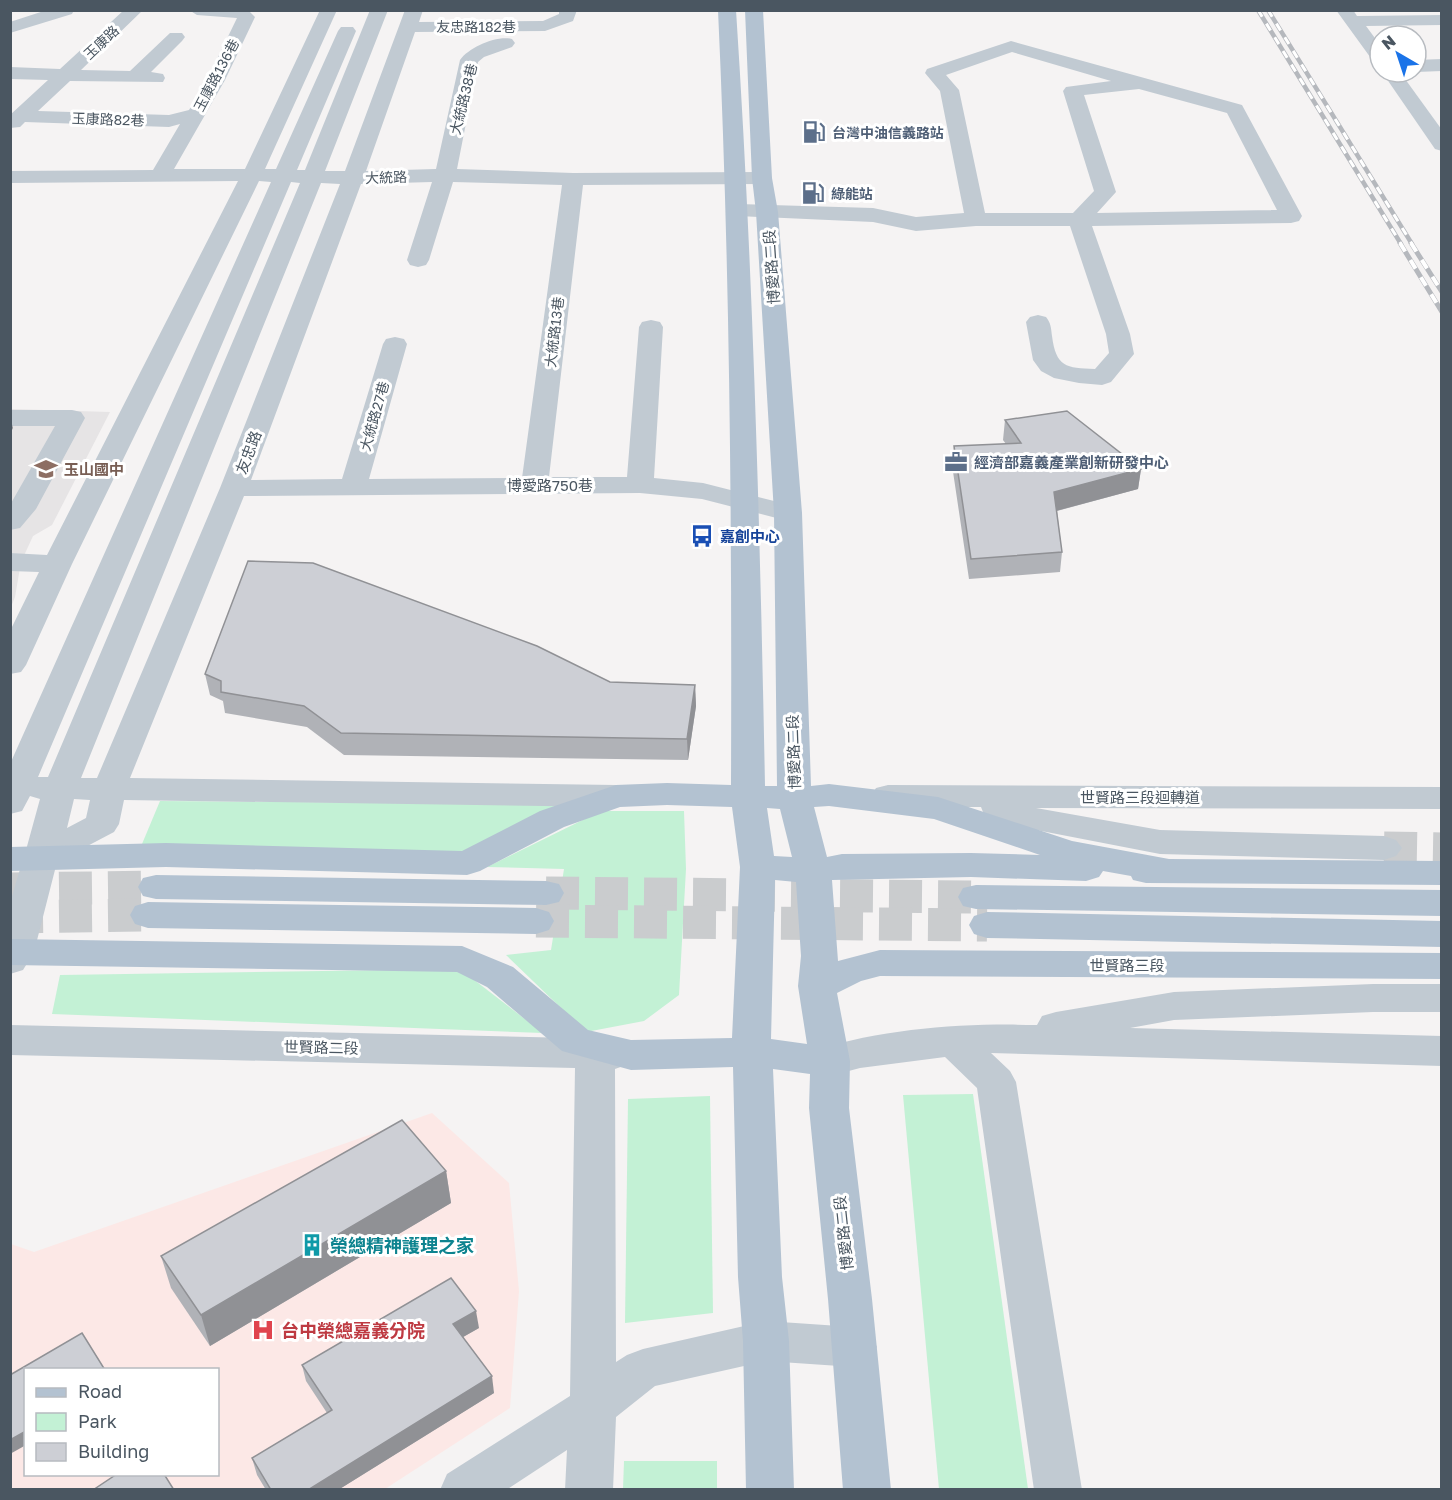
<svg xmlns="http://www.w3.org/2000/svg" width="1452" height="1500" font-family="'Golos Text','Noto Sans TC',sans-serif">
<style>
.education{fill:#e6e4e5}
.medical{fill:#fce8e6;fill-rule:evenodd}
.green{fill:#c3f1d5}
.lines{fill:none;stroke-linecap:round;stroke-linejoin:round}
.minor-tunnel{stroke:#caccce;stroke-width:33;stroke-dasharray:33 16;stroke-linecap:butt}
.major-tunnel{stroke:#caccce;stroke-width:33;stroke-dasharray:33 16;stroke-linecap:butt}
.minor{fill:#c1cad2;fill-rule:evenodd}
.major{fill:#b3c2d1;fill-rule:evenodd}
.rail-far1-casing{stroke:#b5b8bd;stroke-width:4.5}
.rail-casing{stroke:#b5b8bd;stroke-width:5}
.rail-far1{stroke:#fff;stroke-width:3;stroke-dasharray:8;stroke-linecap:butt}
.rail{stroke:#fff;stroke-width:4;stroke-dasharray:10;stroke-linecap:butt}
.wall{fill:#b0b2b7}
.shaded-wall{fill:#909195}
.building{fill:#cdcfd5;stroke:#909195;stroke-width:1.5}
.labels{text-anchor:middle;dominant-baseline:central;stroke-width:6;stroke-linejoin:round;paint-order:stroke}
.far-street-label{font-size:14px;fill:#4a5661;stroke:#fff}
.far-service-label{font-size:14px;font-weight:bold;fill:#4e5e75;stroke:#fff;text-anchor:start}
.street-label{font-size:15px;fill:#4a5661;stroke:#fff}
.service-label{font-size:15px;font-weight:bold;fill:#4e5e75;stroke:#fff;text-anchor:start}
.education-label{font-size:15px;font-weight:bold;fill:#785e54;stroke:#fff;text-anchor:start}
.transit-label{font-size:15px;font-weight:bold;fill:#164399;stroke:#fff;text-anchor:start}
.near-culture-label{font-size:18px;font-weight:bold;fill:#0d838f;stroke:#fff;text-anchor:start}
.near-health-label{font-size:18px;font-weight:bold;fill:#be3a42;stroke:#fff;text-anchor:start}
</style>
<rect width="100%" height="100%" fill="#f5f3f3"/>
<!-- education -->
<polygon class="education" points="11,409 110,412 52,525 33,536 21,562 15,597 11,607"/>
<!-- medical -->
<path class="medical" d="M432 1113 509 1183 519 1291 510 1408 385 1489 11 1490V1244L34 1252ZM26 1370H218V1474H26Z"/>
<!-- green -->
<g class="green">
<polygon points="160,801 571,804 465,854 142,844"/>
<polygon points="601,811 684,811 686,869 679,995 644,1021 586,1032 506,955 551,950 564,869 487,867"/>
<polygon points="460,969 543,1033 52,1014 60,975"/>
<polygon points="973,1094 1028,1489 939,1489 903,1095"/>
<polygon points="710,1096 713,1313 625,1323 628,1099"/>
<polygon points="624,1461 717,1461 717,1489 623,1489"/>
</g>
<g class="lines">
<!-- minor-tunnel -->
<polyline class="minor-tunnel" points="1384,848 1442,849"/>
<!-- major-tunnel -->
<g class="major-tunnel">
<polyline points="10,889 156,887"/>
<polyline points="546,893 976,897"/>
<polyline points="10,917 148,915"/>
<polyline points="536,921 987,925"/>
</g>
<!-- minor -->
<g class="minor">
<polygon points="47,10 74,10 72,14 10,33 10,22"/>
<path d="M124 10H143L81 70 130 71 170 33H182L185 37 182 41 151 72 163 74 165 78 163 82 70 81 38 111 169 115 189 110 207 80 237 18 197 15 189 10H248L255 17 225 80 174 169H245L320 10H337L265 169H276L338 31 341 27H353L356 31 297 170H305L370 10H388L325 171H345L405 10H423L419 22 543 21 559 14V10H577L573 21 545 31 415 32 366 171 436 169 460 60C469 47 497 35 512 39L515 43 512 47 484 57 478 62 457 169 573 173 762 172 769 174 772 178 769 182 762 184 583 185 549 477H627L639 327 642 322 651 320 660 322 663 327 654 478 703 483 798 507 802 513 798 519 788 521 702 499 640 493 244 496 130 778 616 785 628 788 633 796 628 804 616 807 124 800 119 824 114 832 57 862 34 952 23 970 10 974V903L23 859 21 857 26 850 40 799 30 796 22 811 10 814V764L271 182 259 181 72 564 26 665 21 672 10 674V631L39 572 10 571V553L47 555 238 181 10 183V171L153 170 180 124 169 127 25 122 20 127 10 128V115L48 80 10 79V67L60 69ZM291 182 300 183 48 777H38ZM432 182 407 260 410 265 418 267 426 265 429 260 453 182 562 185 522 478 369 479 407 344 404 339 395 337 386 339 383 344 342 479 251 480 361 184ZM321 183 340 184 220 488 97 778H81ZM74 799 90 800 86 818 67 828Z"/>
<polygon points="1336,10 1353,10 1357,16 1442,15 1442,25 1366,26 1380,45 1380,63 1373,61"/>
<path d="M1011 41 1242 105 1302 216 1299 221 1291 223 1092 226 1130 334 1134 354 1111 382 1102 385 1079 383 1054 378 1041 371 1033 360 1026 322 1030 317 1038 315 1046 317C1051 323 1051 328 1052 336 1056 367 1066 368 1095 369L1109 353 1106 334 1070 226H976L916 231 873 222 738 216 730 215 727 210 730 205 738 204 873 208 916 217 964 213 940 91 925 73 927 69ZM1012 52 1111 81 1066 87 1063 91 1094 191 1073 213H985L959 90 946 75ZM1139 89 1227 113 1277 210 1097 213 1116 192 1084 95Z"/>
<polygon points="1442,59 1442,71 1416,72 1416,60"/>
<polygon points="1382,72 1400,72 1442,130 1442,151 1435,149"/>
<polygon points="10,410 72,410 81,412 85,418 36,509 20,528 10,530 10,505 55,426 10,426"/>
<polygon points="888,785 1442,787 1442,809 1036,808 1160,830 1384,836 1396,840 1402,848 1396,856 1384,860 1160,854 1031,829 985,817 981,807 888,807 876,804 871,796 876,788"/>
<path d="M1373 984H1442V1012H1373L1174 1020 1130 1028 1442 1036V1066L991 1053 1010 1071 1016 1082 1082 1490H1034L977 1088 945 1057 860 1068 830 1076 816 1072 810 1061 816 1050C887 1028 964 1023 1037 1025L1042 1016 1056 1012 1174 992Z"/>
<polygon points="10,1025 615,1039 629,1044 635,1054 629,1064 615,1069 616,1362 627,1355 643,1349 766,1321 854,1327 870,1333 877,1347 870,1361 854,1367 766,1361 655,1386 616,1417 613,1490 565,1490 567,1450 506,1490 440,1490 447,1474 570,1396 575,1068 10,1055"/>
</g>
<!-- major -->
<g class="major">
<path d="M718 10H736C753 269 760 527 765 786H777L774 513 756 212 752 178 745 10H763L772 178 778 212 802 513 811 786 829 784 938 797 1072 841 1169 859 1442 861V885L1146 883 1133 880 1131 876 1103 871 1099 877 1086 881 971 877 832 880 838 961 880 950 1442 953V979L880 976 861 981 837 993 850 1061 849 1108 872 1299 891 1490H843L828 1299 809 1108 810 1074 773 1069 782 1277 789 1341 794 1490H746L743 1341 738 1277 733 1067 631 1070 562 1051 487 987 457 972 10 965V939L462 946 513 967 588 1030 631 1040 732 1038 740 867 732 807 667 805 620 807 564 827 480 871 467 875 166 867 10 871V847L166 843 462 851 540 811 616 785 667 783 731 785C732 527 730 269 718 10ZM829 806 934 819 1040 855 971 853 842 854 827 857 814 807ZM767 808 780 809 792 857 774 856ZM775 880 796 882 801 956 798 986 807 1044 771 1039Z"/>
<polygon points="156,875 546,881 559,884 564,893 559,902 546,905 156,899 143,896 138,887 143,878"/>
<polygon points="976,885 1442,890 1442,916 976,909 963,906 958,897 963,888"/>
<polygon points="148,902 536,908 549,912 554,921 549,930 536,934 148,928 135,924 130,915 135,906"/>
<polygon points="987,912 1442,921 1442,947 987,938 974,934 969,925 974,916"/>
</g>
<!-- rail-far1 casing -->
<g class="rail-far1-casing">
<g id="rail-far1">
<polyline points="1258,10 1401,244"/>
<polyline points="1268,10 1412,244"/>
</g>
</g>
<!-- rail casing -->
<g class="rail-casing">
<g id="rail">
<polyline points="1400,243 1442,312"/>
<polyline points="1411,243 1442,292"/>
</g>
</g>
<!-- rail-far1 -->
<use href="#rail-far1" class="rail-far1"/>
<!-- rail -->
<use href="#rail" class="rail"/>
</g>
<!-- wall -->
<g class="wall">
<polygon points="1005,420 1141,469 1138,489 1057,511 1062,552 1060,572 969,579 952,465 954,446 1006,444 1003,440"/>
<polygon points="205,674 610,682 695,685 696,706 688,760 344,755 307,727 225,713 223,701 210,695"/>
<polygon points="446,1171 451,1203 210,1346 171,1288 161,1256"/>
<polygon points="479,1328 463,1337 494,1393 338,1490 266,1490 257,1475 252,1458 327,1413 306,1381 302,1365"/>
</g>
<!-- shaded-wall -->
<g class="shaded-wall">
<polygon points="10,417 13,428 10,434"/>
<polygon points="1141,469 1138,489 1052,512 1054,492"/>
<polygon points="695,685 696,706 688,760 687,739"/>
<polygon points="446,1171 451,1203 210,1346 201,1315"/>
<polygon points="476,1311 479,1328 456,1341 453,1324"/>
<polygon points="492,1376 494,1393 338,1490 308,1490"/>
<polygon points="26,1431 26,1445 10,1454 10,1440"/>
</g>
<!-- building -->
<g class="building">
<polygon points="1067,411 1141,469 1054,492 1062,552 971,559 954,446 1021,443 1005,420"/>
<polygon points="248,561 313,563 537,646 610,682 695,685 687,739 341,733 304,706 221,692 221,681 205,674"/>
<polygon points="402,1120 446,1171 201,1315 161,1256"/>
<polygon points="451,1278 476,1311 453,1324 492,1376 308,1490 271,1490 252,1458 332,1410 302,1365"/>
<polygon points="82,1333 105,1370 26,1370 26,1431 10,1440 10,1375"/>
<polygon points="117,1474 164,1474 174,1490 93,1490"/>
</g>
<!-- icons -->
<defs>
<g id="fuel-bare" transform="scale(1.8)"><path d="M-5.5-6h7V0h2V4h1.3V-2.5L3-4.5l.8-.8L6-3V5H2.5V1h-1V6h-7ZM-4.2-4.7v3.2H.2V-4.7Z" fill="#5c6f8a" stroke="#fff" stroke-width="2.5" paint-order="stroke"/></g>
<g id="office-bare" transform="scale(1.8)"><path d="M-6-3h4V-5.5h4V-3h4V5H-6ZM-1-4.5V-3h2v-1.5ZM-6 0V1H6V0Z" fill="#5c6f8a" stroke="#fff" stroke-width="2.5" paint-order="stroke"/></g>
<g id="school-bare" transform="scale(1.8)"><path d="M0-5L7-2L0 1L-7-2ZM-4 1L0 2.5L4 1V4Q0 6-4 4Z" fill="#8d6e63" stroke="#fff" stroke-width="2.5" paint-order="stroke"/></g>
<g id="bus-bare" transform="scale(1.8)"><path d="M-5-6H5V4H4V6H2V4H-2V6H-4V4H-5ZM-3.5-4V0h7V-4ZM-3.5 1.2v1.5H-2V1.2ZM2 1.2v1.5H3.5V1.2Z" fill="#1a4fb4" stroke="#fff" stroke-width="2.5" paint-order="stroke"/></g>
<g id="building-bare" transform="scale(1.8)"><path d="M-4-6H4V6H1V3H-1V6H-4ZM-2.5-4.3h1.7v1.8h-1.7ZM.8-4.3h1.7v1.8H.8ZM-2.5-1h1.7V.8h-1.7ZM.8-1h1.7V.8H.8Z" fill="#0f9aa8" stroke="#fff" stroke-width="2.5" paint-order="stroke"/></g>
<g id="hospital-bare" transform="scale(1.8)"><path d="M-5-5h3v3.5h4V-5h3V5h-3V1.5h-4V5h-3Z" fill="#e0444e" stroke="#fff" stroke-width="2.5" paint-order="stroke"/></g>
</defs>
<g fill-rule="evenodd">
<use href="#fuel-bare" x="814" y="132"/>
<use href="#fuel-bare" x="813" y="193"/>
<use href="#office-bare" x="956" y="462"/>
<use href="#school-bare" x="46" y="469"/>
<use href="#bus-bare" x="702" y="536"/>
<use href="#building-bare" x="312" y="1245"/>
<use href="#hospital-bare" x="263" y="1330"/>
</g>
<g class="labels">
<!-- far-street labels -->
<g class="far-street-label">
<text x="476" y="26">友忠路182巷</text>
<text transform="translate(101 42) rotate(-43)">玉康路</text>
<text transform="translate(216 75) rotate(-62)">玉康路136巷</text>
<text transform="translate(463 99) rotate(-76)">大統路38巷</text>
<text transform="translate(108 119) rotate(2)">玉康路82巷</text>
<text transform="translate(386 177) rotate(-2)">大統路</text>
<text transform="translate(554 332) rotate(-83)">大統路13巷</text>
<text transform="translate(374 416) rotate(-74)">大統路27巷</text>
</g>
<!-- far-service labels -->
<g class="far-service-label">
<text x="832" y="132">台灣中油信義路站</text>
<text x="831" y="193">綠能站</text>
</g>
<!-- street labels -->
<g class="street-label">
<text transform="translate(771 267) rotate(-94)">博愛路二段</text>
<text transform="translate(248 452) rotate(-69)">友忠路</text>
<text x="550" y="485">博愛路750巷</text>
<text transform="translate(793 752) rotate(-92)">博愛路二段</text>
<text x="1140" y="797">世賢路三段迴轉道</text>
<text x="1127" y="965">世賢路三段</text>
<text transform="translate(321 1047) rotate(1)">世賢路二段</text>
<text transform="translate(843 1233) rotate(-96)">博愛路二段</text>
</g>
<!-- service labels -->
<g class="service-label">
<text x="974" y="462">經濟部嘉義產業創新研發中心</text>
</g>
<!-- education labels -->
<g class="education-label">
<text x="64" y="469">玉山國中</text>
</g>
<!-- transit labels -->
<g class="transit-label">
<text x="720" y="536">嘉創中心</text>
</g>
<!-- near-culture labels -->
<g class="near-culture-label">
<text x="330" y="1245">榮總精神護理之家</text>
</g>
<!-- near-health labels -->
<g class="near-health-label">
<text x="281" y="1330">台中榮總嘉義分院</text>
</g>
</g>
<!-- border -->
<rect width="1452" height="1500" fill="none" stroke="#4a5661" stroke-width="24"/>
<!-- legend -->
<rect x="24" y="1368" width="195" height="108" fill="#ffffff" stroke="#b7bbc0" stroke-width="1.5"/>
<rect x="36" y="1388" width="30" height="9" fill="#b3c2d1" stroke="#b7bbc0" stroke-width="1.5"/>
<text x="78" y="1398" font-size="18" fill="#4a5661">Road</text>
<rect x="36" y="1413" width="30" height="18" fill="#c3f1d5" stroke="#b7bbc0" stroke-width="1.5"/>
<text x="78" y="1428" font-size="18" fill="#4a5661">Park</text>
<rect x="36" y="1443" width="30" height="18" fill="#cdcfd5" stroke="#b7bbc0" stroke-width="1.5"/>
<text x="78" y="1458" font-size="18" fill="#4a5661">Building</text>
<!-- north arrow -->
<g transform="translate(1398 54) rotate(321)"><circle r="28" fill="#ffffff" stroke="#b7bbc0" stroke-width="1.5"/>
<path d="M0-4.5L10 22L0 15L-10 22Z" fill="#1a73e8"/>
<text y="-9" font-size="16" font-weight="bold" text-anchor="middle" fill="#4a5661">N</text>
</g>
</svg>
